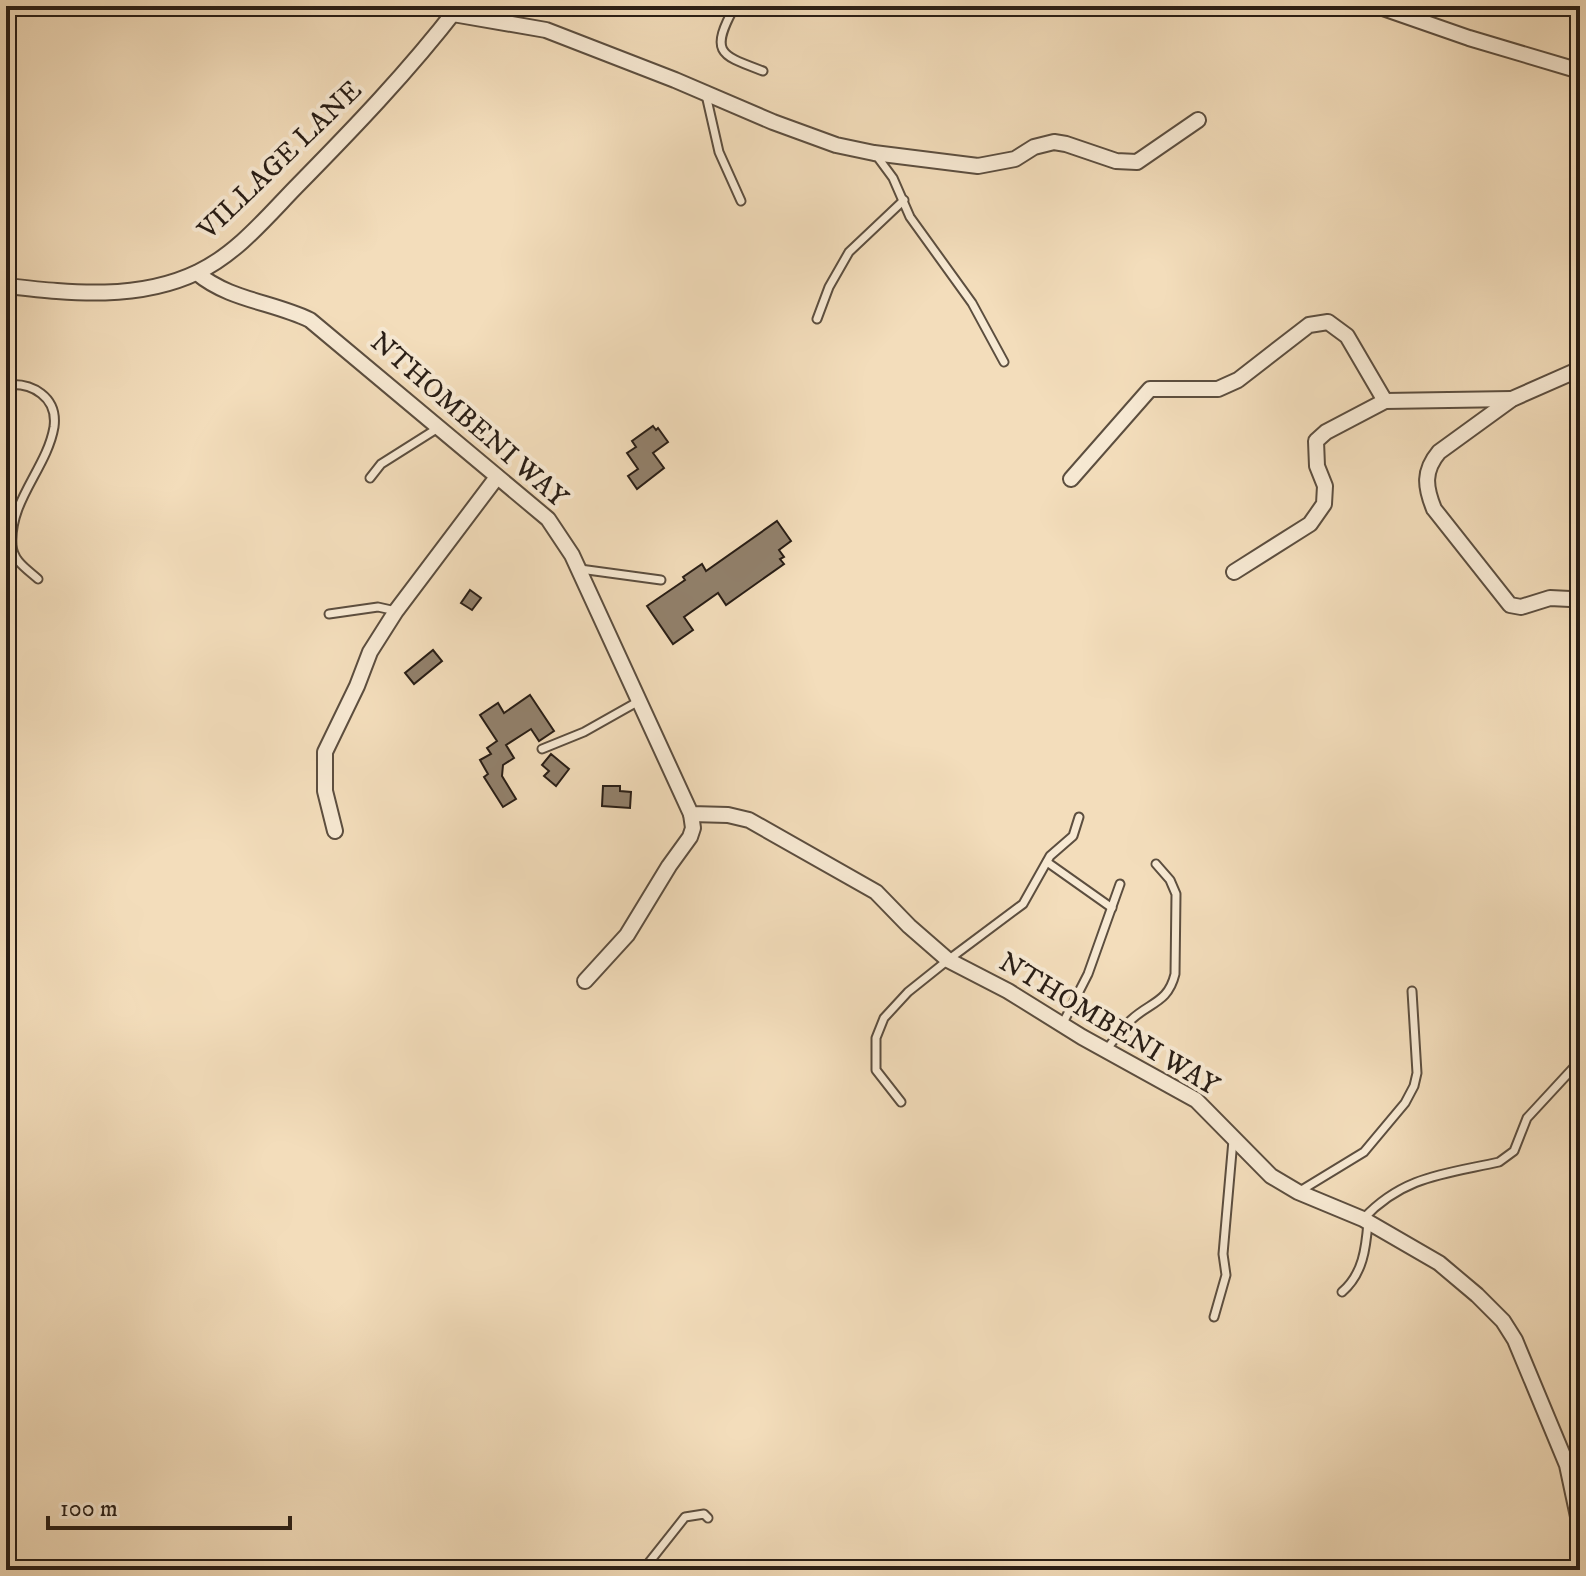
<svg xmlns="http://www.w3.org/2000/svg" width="1586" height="1576" font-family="'IM FELL DW Pica',serif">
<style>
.building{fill:#92816c;stroke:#291e16;stroke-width:2}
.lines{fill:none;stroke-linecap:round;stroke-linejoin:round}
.service-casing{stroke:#5c4e3f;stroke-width:11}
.minor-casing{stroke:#5c4e3f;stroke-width:18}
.service{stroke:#f7e9d3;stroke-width:7}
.minor{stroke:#f7e9d3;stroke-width:14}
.labels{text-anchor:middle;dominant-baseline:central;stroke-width:8;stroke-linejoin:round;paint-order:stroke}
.street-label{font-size:28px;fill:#291e16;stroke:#f7e9d3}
</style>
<rect width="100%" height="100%" fill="#f3ddbb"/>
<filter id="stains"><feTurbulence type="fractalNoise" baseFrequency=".0025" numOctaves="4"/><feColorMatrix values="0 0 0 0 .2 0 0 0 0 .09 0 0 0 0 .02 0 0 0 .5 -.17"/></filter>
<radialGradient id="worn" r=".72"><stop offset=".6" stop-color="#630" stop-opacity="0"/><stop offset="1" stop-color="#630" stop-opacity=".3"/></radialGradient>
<!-- building -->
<g class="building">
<polygon points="653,426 656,430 658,428 668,442 653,453 664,468 637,489 628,476 638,469 627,453 636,447 632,441"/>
<polygon points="777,521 791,541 779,550 784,557 780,559 784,564 726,605 718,593 684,617 693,630 673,644 647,606 685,580 683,577 702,564 706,571"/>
<polygon points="470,590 481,598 472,610 461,603"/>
<polygon points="433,650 442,661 414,684 405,673"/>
<polygon points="530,695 554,731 539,741 531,729 506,745 514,758 503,765 502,776 516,799 503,807 484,777 488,774 480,760 491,754 487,748 497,741 480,715 498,703 504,713"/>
<polygon points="551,754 569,769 556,786 544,776 549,771 542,765"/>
<polygon points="603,786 620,786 620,791 631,792 630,808 602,806"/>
</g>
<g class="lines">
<!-- service casing -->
<g class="service-casing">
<g id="service">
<path d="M735 6C709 53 720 55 763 71"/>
<polyline points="706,95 719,152 741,201"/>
<polyline points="876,155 893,178 910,217 972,303 1004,362"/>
<polyline points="817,319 829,287 849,252 904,200"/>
<path d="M6 385C32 382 58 397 54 427 47 468 9 501 12 545 13 561 27 569 38 579"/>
<polyline points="370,478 381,464 438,428"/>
<polyline points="580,569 661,580"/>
<polyline points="329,614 378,607 396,611"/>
<polyline points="542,749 584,732 639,701"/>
<polyline points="1047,862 1112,908"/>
<polyline points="1062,1025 1088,974 1120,884"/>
<path d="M1106 1050C1114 1040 1122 1029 1131 1020 1150 1002 1168 1003 1175 974L1176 894 1170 880 1156 864"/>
<polyline points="901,1102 876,1070 876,1038 884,1018 908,992 948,960 1023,904 1050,856 1073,836 1079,817"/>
<polyline points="1300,1191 1364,1152 1405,1103 1414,1086 1417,1073 1412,991"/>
<path d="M1363 1219C1403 1176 1445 1174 1499 1162L1514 1151 1527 1118 1576 1065"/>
<path d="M1342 1292C1363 1274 1366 1248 1368 1222"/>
<polyline points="1214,1317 1226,1275 1223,1254 1233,1140"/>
<polyline points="643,1570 685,1517 704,1514 708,1518"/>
</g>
</g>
<!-- minor casing -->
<g class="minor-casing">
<g id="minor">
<polyline points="438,6 453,14 546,30 675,80 773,122 836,145 874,153 978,166 1015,159 1034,147 1054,142 1066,144 1116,161 1137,162 1198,120"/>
<polyline points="1377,6 1469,38 1580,71"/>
<path d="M197 273C229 300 273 302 310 320L548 519 572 555 691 814 728 815 749 820 876 892 909 926 948 960 1008 991 1082 1037 1196 1100 1271 1176 1298 1192 1363 1219 1439 1263 1477 1295 1503 1321 1515 1340 1567 1465 1580 1526"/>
<path d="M6 286C70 293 138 301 198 272 236 254 266 218 295 188 352 130 408 72 458 7"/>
<polyline points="1071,479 1150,389 1218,389 1238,380 1309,325 1328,322 1347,336 1385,401 1512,399"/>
<polyline points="1234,572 1310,524 1324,504 1325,486 1317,466 1316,441 1326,432 1385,401"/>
<path d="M1570 599 1550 598 1521 607 1510 605 1434 509C1425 487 1423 471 1439 452L1512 399 1580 369"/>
<polyline points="335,831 325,791 325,752 357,686 370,652 396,611 497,477"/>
<polyline points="585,981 627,935 669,866 690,837 693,828 691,814"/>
</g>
</g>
<!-- service -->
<use href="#service" class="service"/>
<!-- minor -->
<use href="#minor" class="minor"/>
</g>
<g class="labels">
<!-- street labels -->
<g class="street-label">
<text transform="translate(280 160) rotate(-44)">VILLAGE LANE</text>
<text transform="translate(469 420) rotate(41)">NTHOMBENI WAY</text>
<text transform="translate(1109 1024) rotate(31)">NTHOMBENI WAY</text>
</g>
</g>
<!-- margin -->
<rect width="1586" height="1576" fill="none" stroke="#f3ddbb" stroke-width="32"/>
<rect x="8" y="8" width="1570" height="1560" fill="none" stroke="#291e16" stroke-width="4"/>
<rect x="16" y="16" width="1554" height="1544" fill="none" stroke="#291e16" stroke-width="2"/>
<!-- scale -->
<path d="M48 1516v12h242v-12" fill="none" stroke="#291e16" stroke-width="4"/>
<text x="60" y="1516" font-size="24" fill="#291e16" stroke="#f7e9d3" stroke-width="6" paint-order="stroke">100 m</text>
<rect width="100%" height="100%" filter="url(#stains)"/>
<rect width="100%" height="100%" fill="url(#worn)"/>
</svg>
